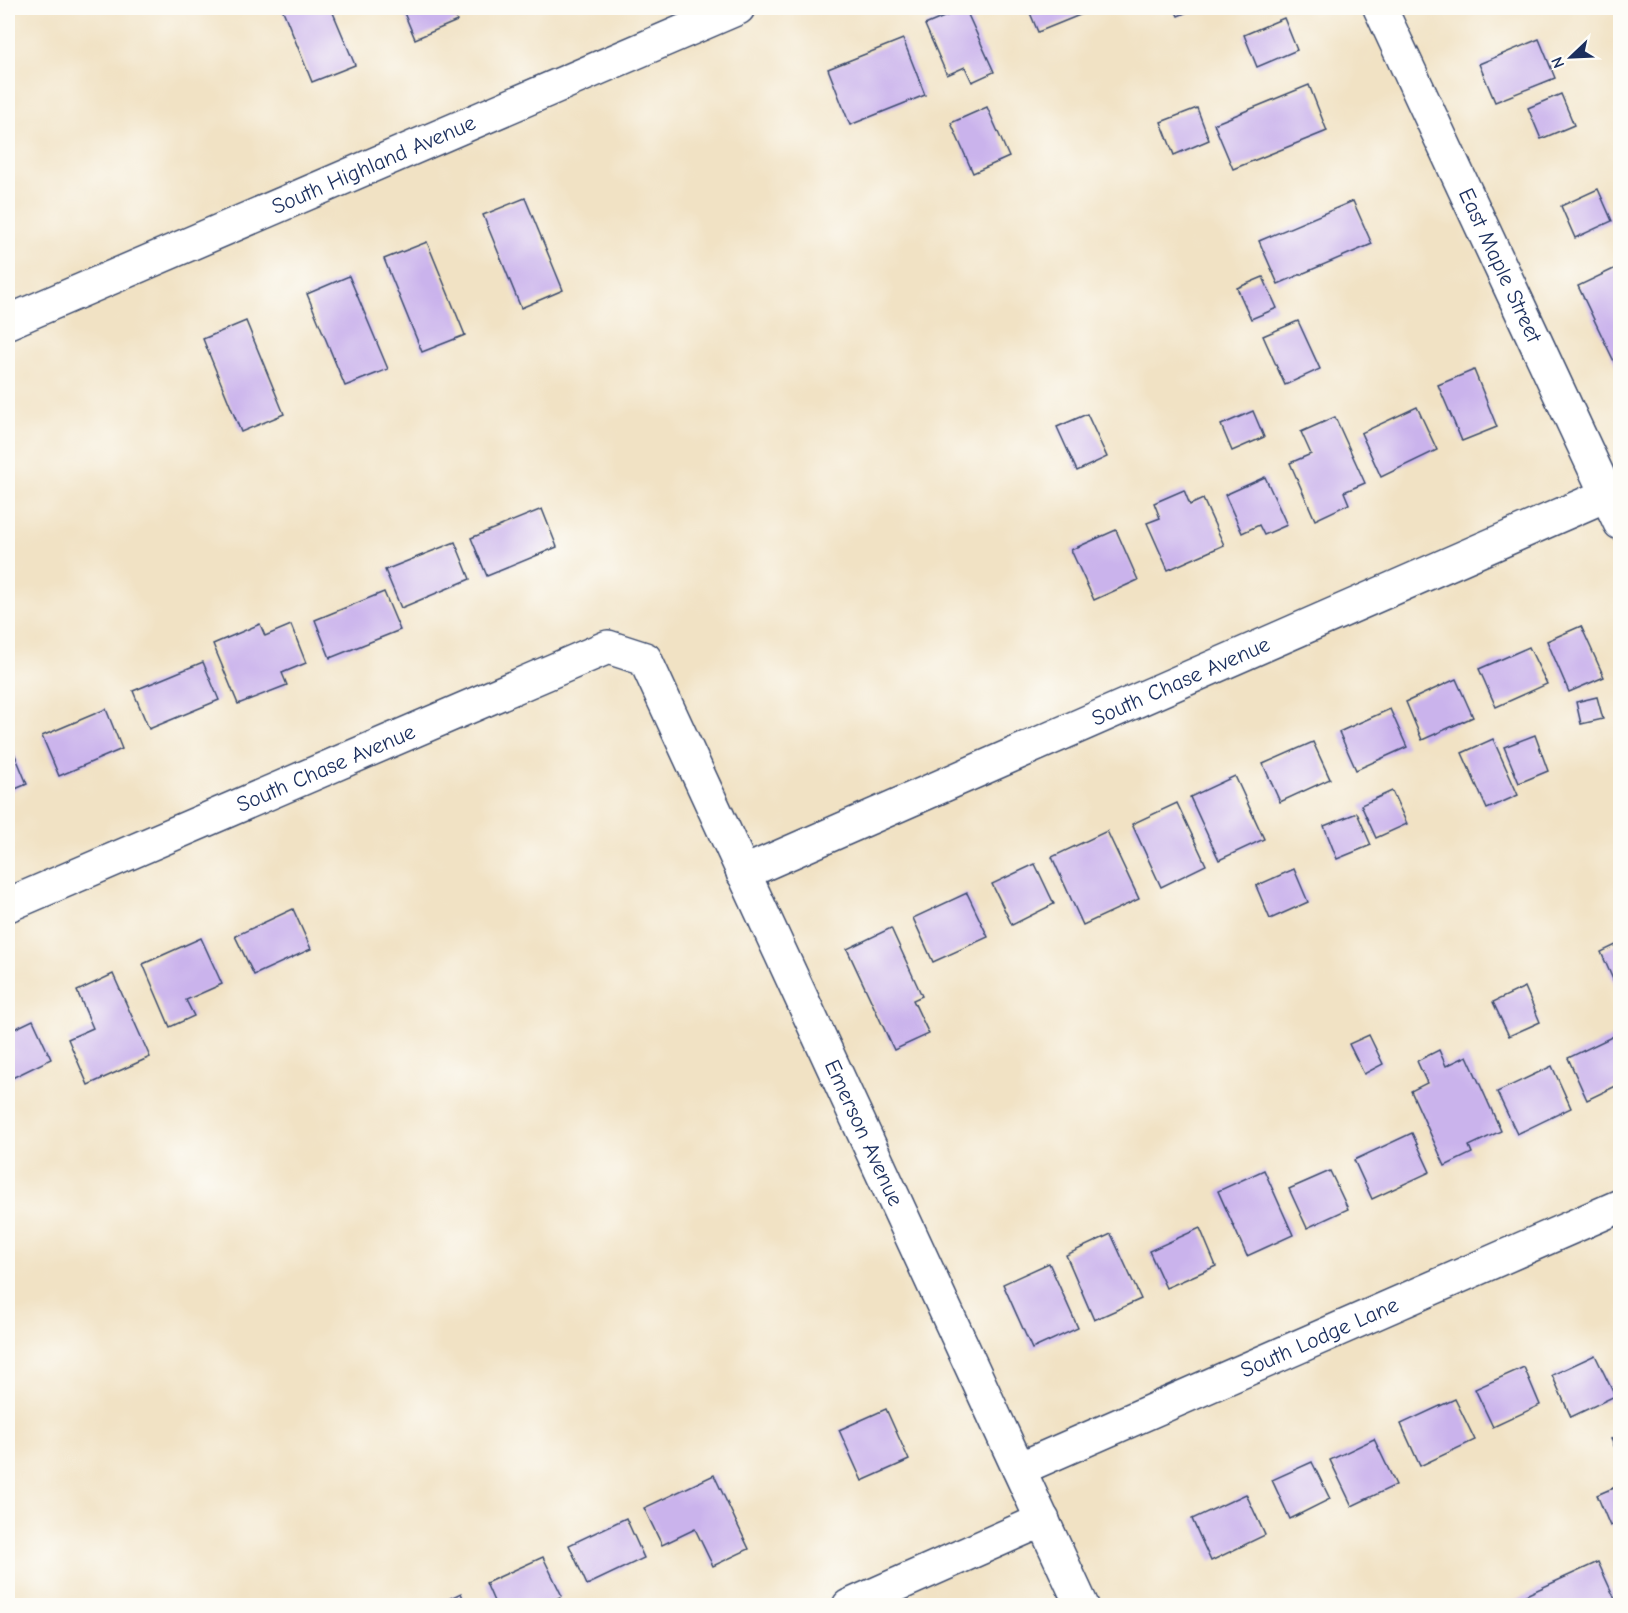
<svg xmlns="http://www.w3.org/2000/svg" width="1628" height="1613" font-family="'Comic Neue',sans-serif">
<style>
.building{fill:#cab3ec}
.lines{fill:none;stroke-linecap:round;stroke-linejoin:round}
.minor-casing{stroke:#3b4a6d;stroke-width:36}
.minor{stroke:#fff;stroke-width:33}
.labels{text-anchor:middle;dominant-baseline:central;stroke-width:6;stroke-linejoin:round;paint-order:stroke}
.street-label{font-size:22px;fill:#1b2f5e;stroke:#fdfcf7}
</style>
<rect width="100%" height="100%" fill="#fdfcf7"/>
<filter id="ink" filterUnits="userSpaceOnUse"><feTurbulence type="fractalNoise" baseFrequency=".0167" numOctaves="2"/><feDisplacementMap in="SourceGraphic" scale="12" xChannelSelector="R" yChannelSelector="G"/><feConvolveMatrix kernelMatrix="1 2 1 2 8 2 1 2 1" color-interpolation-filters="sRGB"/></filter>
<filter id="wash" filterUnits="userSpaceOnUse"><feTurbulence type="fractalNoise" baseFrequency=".008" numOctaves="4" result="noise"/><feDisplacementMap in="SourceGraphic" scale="24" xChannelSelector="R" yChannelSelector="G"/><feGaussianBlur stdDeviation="1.35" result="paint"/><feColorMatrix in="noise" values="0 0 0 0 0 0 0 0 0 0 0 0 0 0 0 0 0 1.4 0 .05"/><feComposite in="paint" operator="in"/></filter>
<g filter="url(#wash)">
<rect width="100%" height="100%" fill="#f1e2c4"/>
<g id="blocks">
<!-- building -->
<g class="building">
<polygon points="282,8 331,8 355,65 312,82"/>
<polygon points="402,8 452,8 457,21 415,39"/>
<polygon points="965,8 994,72 972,82 965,67 947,75 925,25"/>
<polygon points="1028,8 1097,8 1038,32"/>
<polygon points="1174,8 1197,8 1178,16"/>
<polygon points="1284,18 1297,50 1257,67 1244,35"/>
<polygon points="903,39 925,95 850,125 828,69"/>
<polygon points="1539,39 1555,78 1495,102 1479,64"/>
<polygon points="1309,85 1327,131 1233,169 1214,124"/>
<polygon points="1561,94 1574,125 1541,139 1528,108"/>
<polygon points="987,107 1009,157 973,173 951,123"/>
<polygon points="1197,108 1209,140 1174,155 1161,122"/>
<polygon points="1598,189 1612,221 1575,238 1561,206"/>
<polygon points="525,198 563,290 521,308 483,215"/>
<polygon points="1353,201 1372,244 1278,284 1259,241"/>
<polygon points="427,242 465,335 422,352 384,259"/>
<polygon points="1620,266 1620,374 1578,286"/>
<polygon points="349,276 388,369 345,386 307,294"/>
<polygon points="1263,277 1277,308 1251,319 1237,288"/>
<polygon points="246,321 284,414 241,432 203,339"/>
<polygon points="1298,321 1320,369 1285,385 1263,336"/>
<polygon points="1474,370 1497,427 1462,441 1438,385"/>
<polygon points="1417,407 1437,450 1381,477 1361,433"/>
<polygon points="1253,411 1264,437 1232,451 1221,425"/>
<polygon points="1087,414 1107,457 1077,471 1057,427"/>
<polygon points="1335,417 1365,483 1344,492 1349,504 1315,520 1290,463 1311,454 1301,432"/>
<polygon points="1265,477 1287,525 1264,535 1259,525 1242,533 1225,495"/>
<polygon points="1184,490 1190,505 1203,499 1224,545 1168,570 1147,523 1160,518 1154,503"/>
<polygon points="542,509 557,547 487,576 471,538"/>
<polygon points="1116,530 1138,580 1094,600 1071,550"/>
<polygon points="455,542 470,579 401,608 385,570"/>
<polygon points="384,592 400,630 330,658 315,620"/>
<polygon points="260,624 265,636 291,625 306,663 282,673 287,685 238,704 213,644"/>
<polygon points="1581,626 1604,677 1569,692 1547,641"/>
<polygon points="1529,647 1547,684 1496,707 1479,669"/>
<polygon points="203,662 219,700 149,729 133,691"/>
<polygon points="1456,679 1473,717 1422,740 1406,702"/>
<polygon points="1597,697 1603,719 1581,724 1576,702"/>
<polygon points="106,709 122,749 59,776 42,736"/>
<polygon points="1390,709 1407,747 1356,770 1339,732"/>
<polygon points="1535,735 1548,771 1519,783 1504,747"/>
<polygon points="8,738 27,784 8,792"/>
<polygon points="1493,739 1518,795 1487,809 1462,753"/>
<polygon points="1313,742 1330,779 1280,802 1263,764"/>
<polygon points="1235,776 1264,839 1219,860 1190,797"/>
<polygon points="1392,791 1407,824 1376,838 1361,805"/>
<polygon points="1177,803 1206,865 1161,887 1132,824"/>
<polygon points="1357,813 1371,845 1337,859 1324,826"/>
<polygon points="1107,831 1139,899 1083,925 1052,857"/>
<polygon points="1035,864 1054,904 1012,925 992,884"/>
<polygon points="1294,869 1308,902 1270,919 1256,886"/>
<polygon points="967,893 988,937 933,962 913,918"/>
<polygon points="293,909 311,949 254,975 235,936"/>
<polygon points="891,928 922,996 913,1000 929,1034 894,1050 847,949"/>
<polygon points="201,938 222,984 186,1000 194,1016 170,1027 143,964"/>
<polygon points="1620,943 1620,981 1615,984 1601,952"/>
<polygon points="113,974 150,1057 88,1085 68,1039 93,1028 77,991"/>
<polygon points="1525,987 1540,1022 1509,1036 1493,1002"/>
<polygon points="33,1020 51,1059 8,1080 8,1032"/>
<polygon points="1620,1033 1620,1084 1587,1100 1568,1058"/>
<polygon points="1369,1035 1383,1064 1364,1074 1349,1044"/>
<polygon points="1439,1050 1446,1066 1467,1056 1501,1131 1469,1146 1472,1153 1445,1166 1411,1091 1427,1083 1417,1061"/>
<polygon points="1552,1066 1571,1108 1517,1134 1497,1092"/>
<polygon points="1412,1133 1430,1172 1372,1199 1354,1160"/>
<polygon points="1264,1170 1293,1235 1247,1256 1218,1191"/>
<polygon points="1330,1171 1348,1209 1307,1228 1289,1189"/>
<polygon points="1200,1228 1216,1266 1166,1288 1149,1251"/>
<polygon points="1111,1234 1141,1299 1094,1320 1066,1255"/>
<polygon points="1049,1263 1078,1328 1032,1349 1003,1284"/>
<polygon points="1595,1355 1615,1396 1571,1417 1552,1375"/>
<polygon points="1524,1367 1540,1405 1493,1427 1475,1389"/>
<polygon points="1455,1399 1475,1440 1420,1466 1401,1424"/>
<polygon points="886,1409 909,1460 862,1481 839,1430"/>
<polygon points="1620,1435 1620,1459 1611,1439"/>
<polygon points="1374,1439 1396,1485 1352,1506 1330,1460"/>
<polygon points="1312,1462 1330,1499 1290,1519 1272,1480"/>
<polygon points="714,1475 749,1549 713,1566 695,1529 662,1545 644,1508"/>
<polygon points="1620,1485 1620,1522 1610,1526 1597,1495"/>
<polygon points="1246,1494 1265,1535 1211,1561 1192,1519"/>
<polygon points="626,1518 644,1558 587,1585 569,1545"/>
<polygon points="543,1557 562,1596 542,1606 496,1606 486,1583"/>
<polygon points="1598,1562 1618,1606 1518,1606 1515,1600"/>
<polygon points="461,1593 466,1606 434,1606"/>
</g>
</g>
</g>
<g filter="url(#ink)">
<use href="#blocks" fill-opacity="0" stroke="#3b4a6d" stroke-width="1.5"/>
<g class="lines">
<!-- minor casing -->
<g class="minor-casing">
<g id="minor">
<path id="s1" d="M1380 8 1620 523"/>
<path id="s2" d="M8 322 738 8"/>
<path id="s3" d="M743 873 1620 489"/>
<path id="s4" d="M8 905 608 647 645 659 1082 1606"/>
<path id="s5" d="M1019 1469 1620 1206"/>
<polyline points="849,1606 1043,1520"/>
</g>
</g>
<!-- minor -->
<use href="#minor" class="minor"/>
</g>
</g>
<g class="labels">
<!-- street labels -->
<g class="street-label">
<text stroke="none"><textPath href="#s2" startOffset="398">South Highland Avenue</textPath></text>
<text stroke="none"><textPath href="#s1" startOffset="284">East Maple Street</textPath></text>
<text stroke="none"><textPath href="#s3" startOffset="478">South Chase Avenue</textPath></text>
<text stroke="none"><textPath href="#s4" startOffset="346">South Chase Avenue</textPath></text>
<text stroke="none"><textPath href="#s4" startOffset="1214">Emerson Avenue</textPath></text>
<text stroke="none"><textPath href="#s5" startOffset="328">South Lodge Lane</textPath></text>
</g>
</g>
<!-- margin -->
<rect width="1628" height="1613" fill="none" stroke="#fdfcf7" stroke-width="30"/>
<!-- north arrow -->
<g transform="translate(1571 57) rotate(247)" stroke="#fdfcf7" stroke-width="4.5" paint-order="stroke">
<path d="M0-4.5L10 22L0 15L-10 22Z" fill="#1b2f5e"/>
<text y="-9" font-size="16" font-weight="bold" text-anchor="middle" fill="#1b2f5e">N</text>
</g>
</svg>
